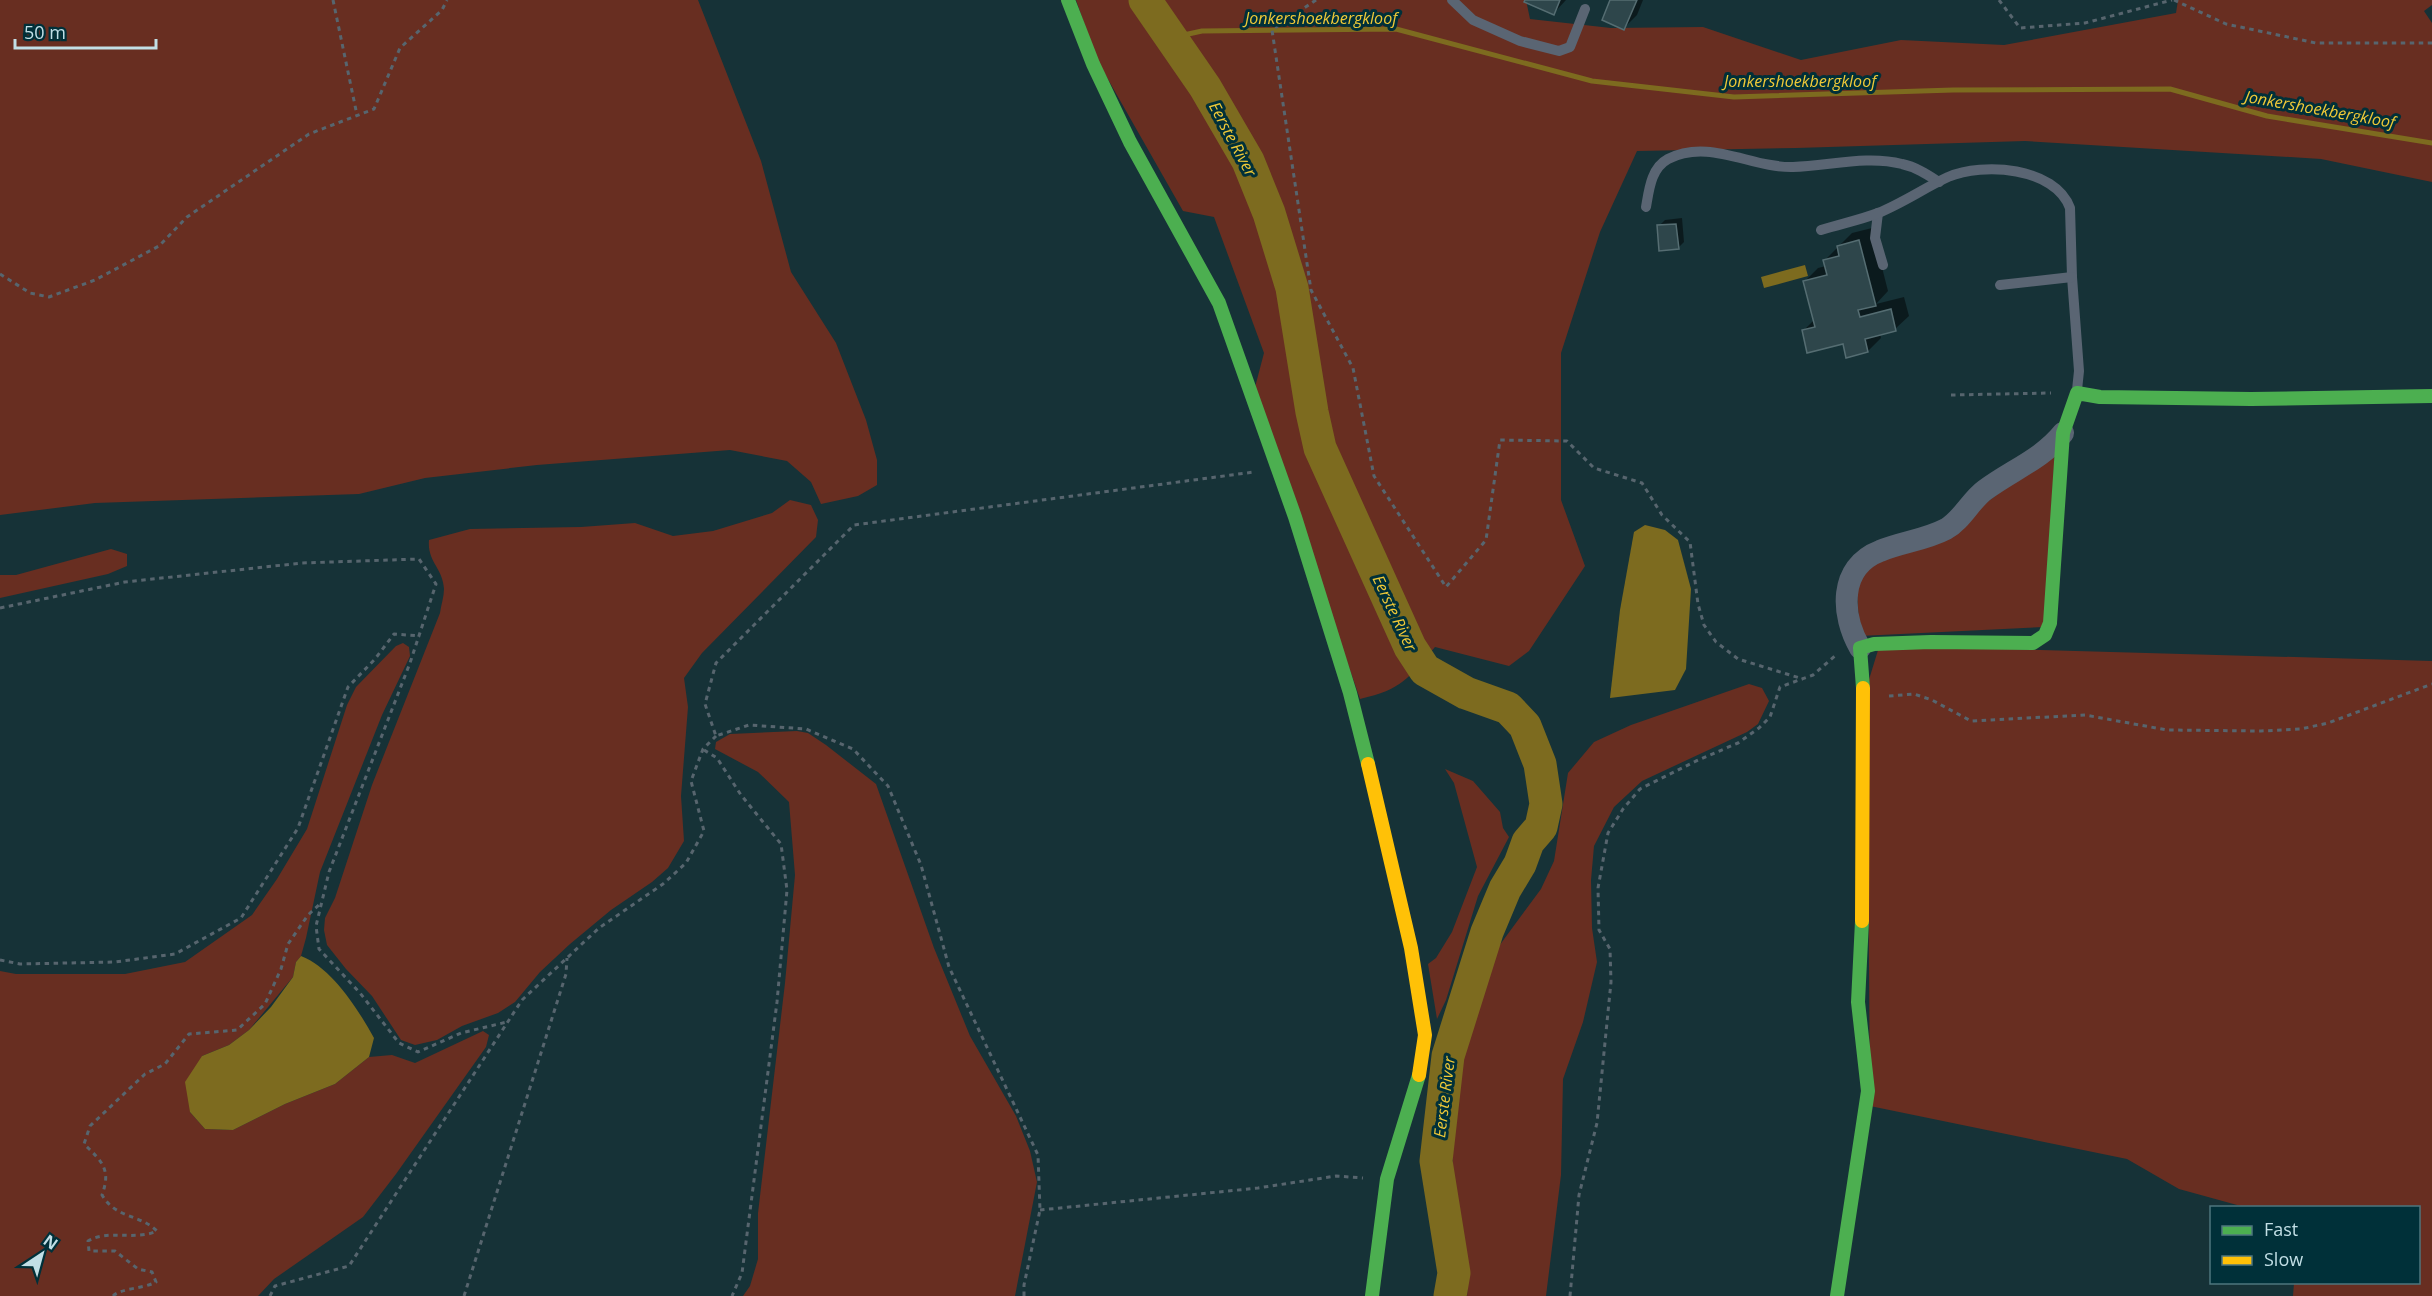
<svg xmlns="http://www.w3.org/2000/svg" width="2432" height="1296" font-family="'Open Sans',sans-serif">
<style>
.green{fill:#682e21}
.water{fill:#7d6b1f}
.shadow{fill:#0007}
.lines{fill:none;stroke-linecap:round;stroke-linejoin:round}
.stream{stroke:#7d6b1f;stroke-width:5}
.river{stroke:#7d6b1f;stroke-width:33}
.building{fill:#2e464b;stroke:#556d72;stroke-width:1.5}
.path{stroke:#57656e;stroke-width:3;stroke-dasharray:4.5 4.5;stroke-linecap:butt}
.lane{stroke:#5a6573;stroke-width:10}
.street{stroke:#5a6573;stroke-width:22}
.fast{stroke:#4caf50;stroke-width:14}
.slow{stroke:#ffc107;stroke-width:14}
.labels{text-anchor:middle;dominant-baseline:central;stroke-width:6;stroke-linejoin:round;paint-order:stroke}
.water-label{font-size:16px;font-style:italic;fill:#efc938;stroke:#003039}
</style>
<rect width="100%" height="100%" fill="#163237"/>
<!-- green -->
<g class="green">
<polygon points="0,0 698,0 761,161 791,272 836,343 866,420 877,460 877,485 858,496 821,504 811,482 787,461 730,450 537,465 425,478 359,494 95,503 0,515"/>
<path d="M1076 0H1526L1530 19 1611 28 1703 27 1801 60 1901 40 2004 45 2176 13 2178 0H2432V5L2424 11 2432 23V182L2321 159 2025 141 1796 148 1637 151 1600 232 1561 353V500L1585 566 1529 651 1509 666 1435 647C1407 679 1403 689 1360 699L1254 391 1264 353 1214 217 1183 211 1097 60Z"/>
<polygon points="2055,451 2044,627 1860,636 1856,579 1863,569 1962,521"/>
<path d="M790 500 811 505 818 520 816 537 702 653 684 678 688 707 681 796 684 841 668 868 652 882 611 910 570 944 540 972 515 1002 498 1013 462 1026 437 1040 415 1045 401 1040 372 996 346 969 327 945 324 930 325 918 335 898 372 785 440 613C441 605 444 597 444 589 443 568 427 562 429 540L470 529 581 527 635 523 673 536 713 531 772 513Z"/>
<polygon points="111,549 127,554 127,566 108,574 0,598 0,575 16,575"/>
<polygon points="403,643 409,647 410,656 382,715 320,872 306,938 301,956 296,962 293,977 249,1030 229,1045 202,1056 190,1112 205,1129 233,1130 285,1104 335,1084 369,1057 392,1055 415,1063 483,1031 489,1035 486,1047 396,1174 363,1217 274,1279 258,1296 0,1296 0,971 16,974 125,974 185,962 252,915 277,879 307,829 347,705 356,687 396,646"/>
<polygon points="1902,646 2432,661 2432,1296 2293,1296 2294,1283 2418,1282 2418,1208 2248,1208 2179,1189 2127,1159 1870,1106 1867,686 1879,647"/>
<polygon points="1749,684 1762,688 1769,701 1758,724 1747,732 1642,781 1614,807 1594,846 1591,880 1592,928 1597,962 1583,1022 1563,1079 1561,1175 1546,1296 1467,1296 1468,1277 1465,1248 1453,1184 1452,1137 1458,1080 1474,1006 1499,946 1541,889 1554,861 1568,773 1594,742 1631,725"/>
<polygon points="797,731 808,733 826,745 876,784 934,948 970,1036 1016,1116 1030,1151 1037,1182 1015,1296 743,1296 750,1286 758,1259 758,1213 785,983 795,875 789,802 758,772 715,749 716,742 730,734"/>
<polygon points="1445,769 1473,781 1500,812 1503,828 1509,837 1478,896 1446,1000 1437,1019 1428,964 1436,958 1452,932 1477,867 1454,783"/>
</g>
<!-- water -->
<g class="water">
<polygon points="1805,265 1808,276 1764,288 1761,277"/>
<polygon points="1645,525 1665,530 1678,540 1691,589 1686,669 1675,690 1610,698 1620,610 1634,532"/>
<path d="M301 956C332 968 358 1009 374 1038L369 1057 335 1084 285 1104 233 1130 205 1129 190 1112 185 1082 202 1056 229 1045 249 1030 271 1007 293 977 296 962Z"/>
</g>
<!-- shadow -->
<g class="shadow">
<polygon points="1527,0 1566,0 1554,13"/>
<polygon points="1612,0 1643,0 1637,15 1624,28"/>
<polygon points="1682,218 1684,242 1678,248 1659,226 1665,220"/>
<polygon points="1872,228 1888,291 1876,304 1904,297 1909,316 1895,329 1880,333 1881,338 1868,351 1803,331 1815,319 1805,281 1818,268 1826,266 1825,260 1852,233"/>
</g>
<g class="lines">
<!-- stream -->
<polyline class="stream" points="1170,38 1202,31 1396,29 1592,81 1734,97 1953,90 2170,89 2267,116 2432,143"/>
<!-- river -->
<polyline class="river" points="1145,0 1205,87 1248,161 1269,213 1292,288 1312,412 1320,448 1410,647 1425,670 1466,693 1508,708 1525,726 1540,764 1546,804 1541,827 1528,842 1520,864 1505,889 1487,932 1448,1056 1436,1161 1454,1273 1450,1296"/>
</g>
<!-- building -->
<g class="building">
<polygon points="1525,0 1560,0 1554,15 1524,2"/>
<polygon points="1610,0 1637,0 1624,30 1602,20"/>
<polygon points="1676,224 1679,249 1659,251 1657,225"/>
<polygon points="1859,240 1876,306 1858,310 1860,317 1891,309 1896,331 1865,339 1868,352 1846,358 1843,344 1807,353 1802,330 1815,327 1803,281 1827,275 1823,260 1839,256 1837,246"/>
</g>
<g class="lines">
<!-- path -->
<g class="path">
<polyline points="333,0 357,115"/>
<polyline points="1316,0 1272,30 1311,290 1353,368 1374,476 1446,587 1486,540 1500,440 1567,441 1594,468 1642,483 1662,515 1690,542 1698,604 1704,625 1716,642 1738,659 1803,679"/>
<polyline points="1999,0 2020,28 2085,23 2172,0"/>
<polyline points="2174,0 2226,24 2316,43 2432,43"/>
<polyline points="0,274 30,293 49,297 95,280 159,246 187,217 309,134 374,109 400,48 442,10 447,0"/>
<polyline points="1951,395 2051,393"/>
<polyline points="0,608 125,582 302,563 419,559 436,584 410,663 329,872 316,926 319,949 360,993 399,1043 418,1052 461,1033 507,1022"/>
<polyline points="1889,696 1914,694 1932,700 1971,721 2085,715 2167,730 2261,731 2301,729 2328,723 2432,684"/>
<polyline points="704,750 717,758 741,795 781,844 787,890 777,1002 742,1273 732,1296"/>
<polyline points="0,960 20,964 115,962 175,954 241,918 298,828 348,687 375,659 394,634 420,636"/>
<polyline points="1040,1210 1258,1188 1336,1176 1363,1178"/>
<path d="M113 1296C121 1288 143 1289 156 1282L152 1272 138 1269 115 1251H89L88 1241C108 1229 135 1241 157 1231 140 1214 116 1219 102 1195 111 1170 103 1162 84 1144L90 1126 145 1074 165 1064 189 1034 237 1030 265 1004 281 969 288 944 308 915 320 904"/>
<polyline points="270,1296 275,1286 349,1266 522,1000 599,928 663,884 686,863 704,831 691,781 703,749 716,736"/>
<polyline points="464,1296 566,974 567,958"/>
<polyline points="1024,1296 1024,1285 1040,1210 1038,1155 949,967 921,865 888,786 853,749 806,729 749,725 716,736 705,704 716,663 854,525 1254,472"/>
<polyline points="1570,1296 1579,1195 1597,1123 1611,982 1610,949 1599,930 1598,888 1608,833 1623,809 1640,789 1696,761 1738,743 1759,728 1770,717 1780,687 1813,675 1836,655"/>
</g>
<!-- lane -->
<g class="lane">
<polyline points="1452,0 1473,20 1520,41 1559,51 1570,47 1585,9"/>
<path d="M1646 207C1649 190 1651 168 1668 159 1709 138 1751 168 1793 167 1829 166 1867 155 1902 164 1916 167 1928 175 1939 182"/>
<polyline points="1878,213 1875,238 1883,265"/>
<path d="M1821 230C1840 224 1860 220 1878 213 1903 203 1924 188 1948 177 1983 162 2055 167 2070 208L2072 277 2079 371 2077 390"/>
<polyline points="2000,285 2072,277"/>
</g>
<!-- street -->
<path class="street" d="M1860 648C1841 615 1838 567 1880 551 1902 542 1925 540 1946 529 1962 520 1971 500 1985 490 2012 470 2042 459 2063 433"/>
<!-- fast -->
<g class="fast">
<polyline points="1068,0 1093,64 1130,142 1219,303 1295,517 1350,693 1368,764"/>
<polyline points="1863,688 1860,648 1874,644 1931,642 2033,643 2045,635 2050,623 2063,433 2077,393 2100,397 2251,399 2432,396"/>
<polyline points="1372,1296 1387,1179 1419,1075"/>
<polyline points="1837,1296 1868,1091 1858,1002 1862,921"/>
</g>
<!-- slow -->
<g class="slow">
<polyline points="1368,764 1411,948 1425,1035 1419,1075"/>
<polyline points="1862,921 1863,688"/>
</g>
</g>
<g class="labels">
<!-- water labels -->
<g class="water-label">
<text x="1321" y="18">Jonkershoekbergkloof</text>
<text x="1800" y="81">Jonkershoekbergkloof</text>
<text transform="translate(2320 109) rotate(10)">Jonkershoekbergkloof</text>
<text transform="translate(1233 139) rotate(62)">Eerste River</text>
<text transform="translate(1395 613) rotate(65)">Eerste River</text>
<text transform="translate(1444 1097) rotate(-83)">Eerste River</text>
</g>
</g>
<!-- legend -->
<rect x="2210" y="1206" width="210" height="78" fill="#003039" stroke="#4e767e" stroke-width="1.5"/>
<rect x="2222" y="1226" width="30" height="9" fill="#4caf50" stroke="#4e767e" stroke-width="1.5"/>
<text x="2264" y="1236" font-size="18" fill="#c2dfe6">Fast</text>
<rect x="2222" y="1256" width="30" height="9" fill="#ffc107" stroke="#4e767e" stroke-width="1.5"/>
<text x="2264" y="1266" font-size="18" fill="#c2dfe6">Slow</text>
<!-- north arrow -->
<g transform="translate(42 1254) rotate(36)" stroke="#003039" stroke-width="4.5" paint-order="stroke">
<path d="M0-4.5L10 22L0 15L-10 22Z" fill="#c2dfe6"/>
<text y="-9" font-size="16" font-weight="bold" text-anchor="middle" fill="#c2dfe6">N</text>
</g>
<!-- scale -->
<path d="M15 39v9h141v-9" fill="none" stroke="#c2dfe6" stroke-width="3"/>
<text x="24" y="39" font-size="18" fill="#c2dfe6" stroke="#003039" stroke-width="4.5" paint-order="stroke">50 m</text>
</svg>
